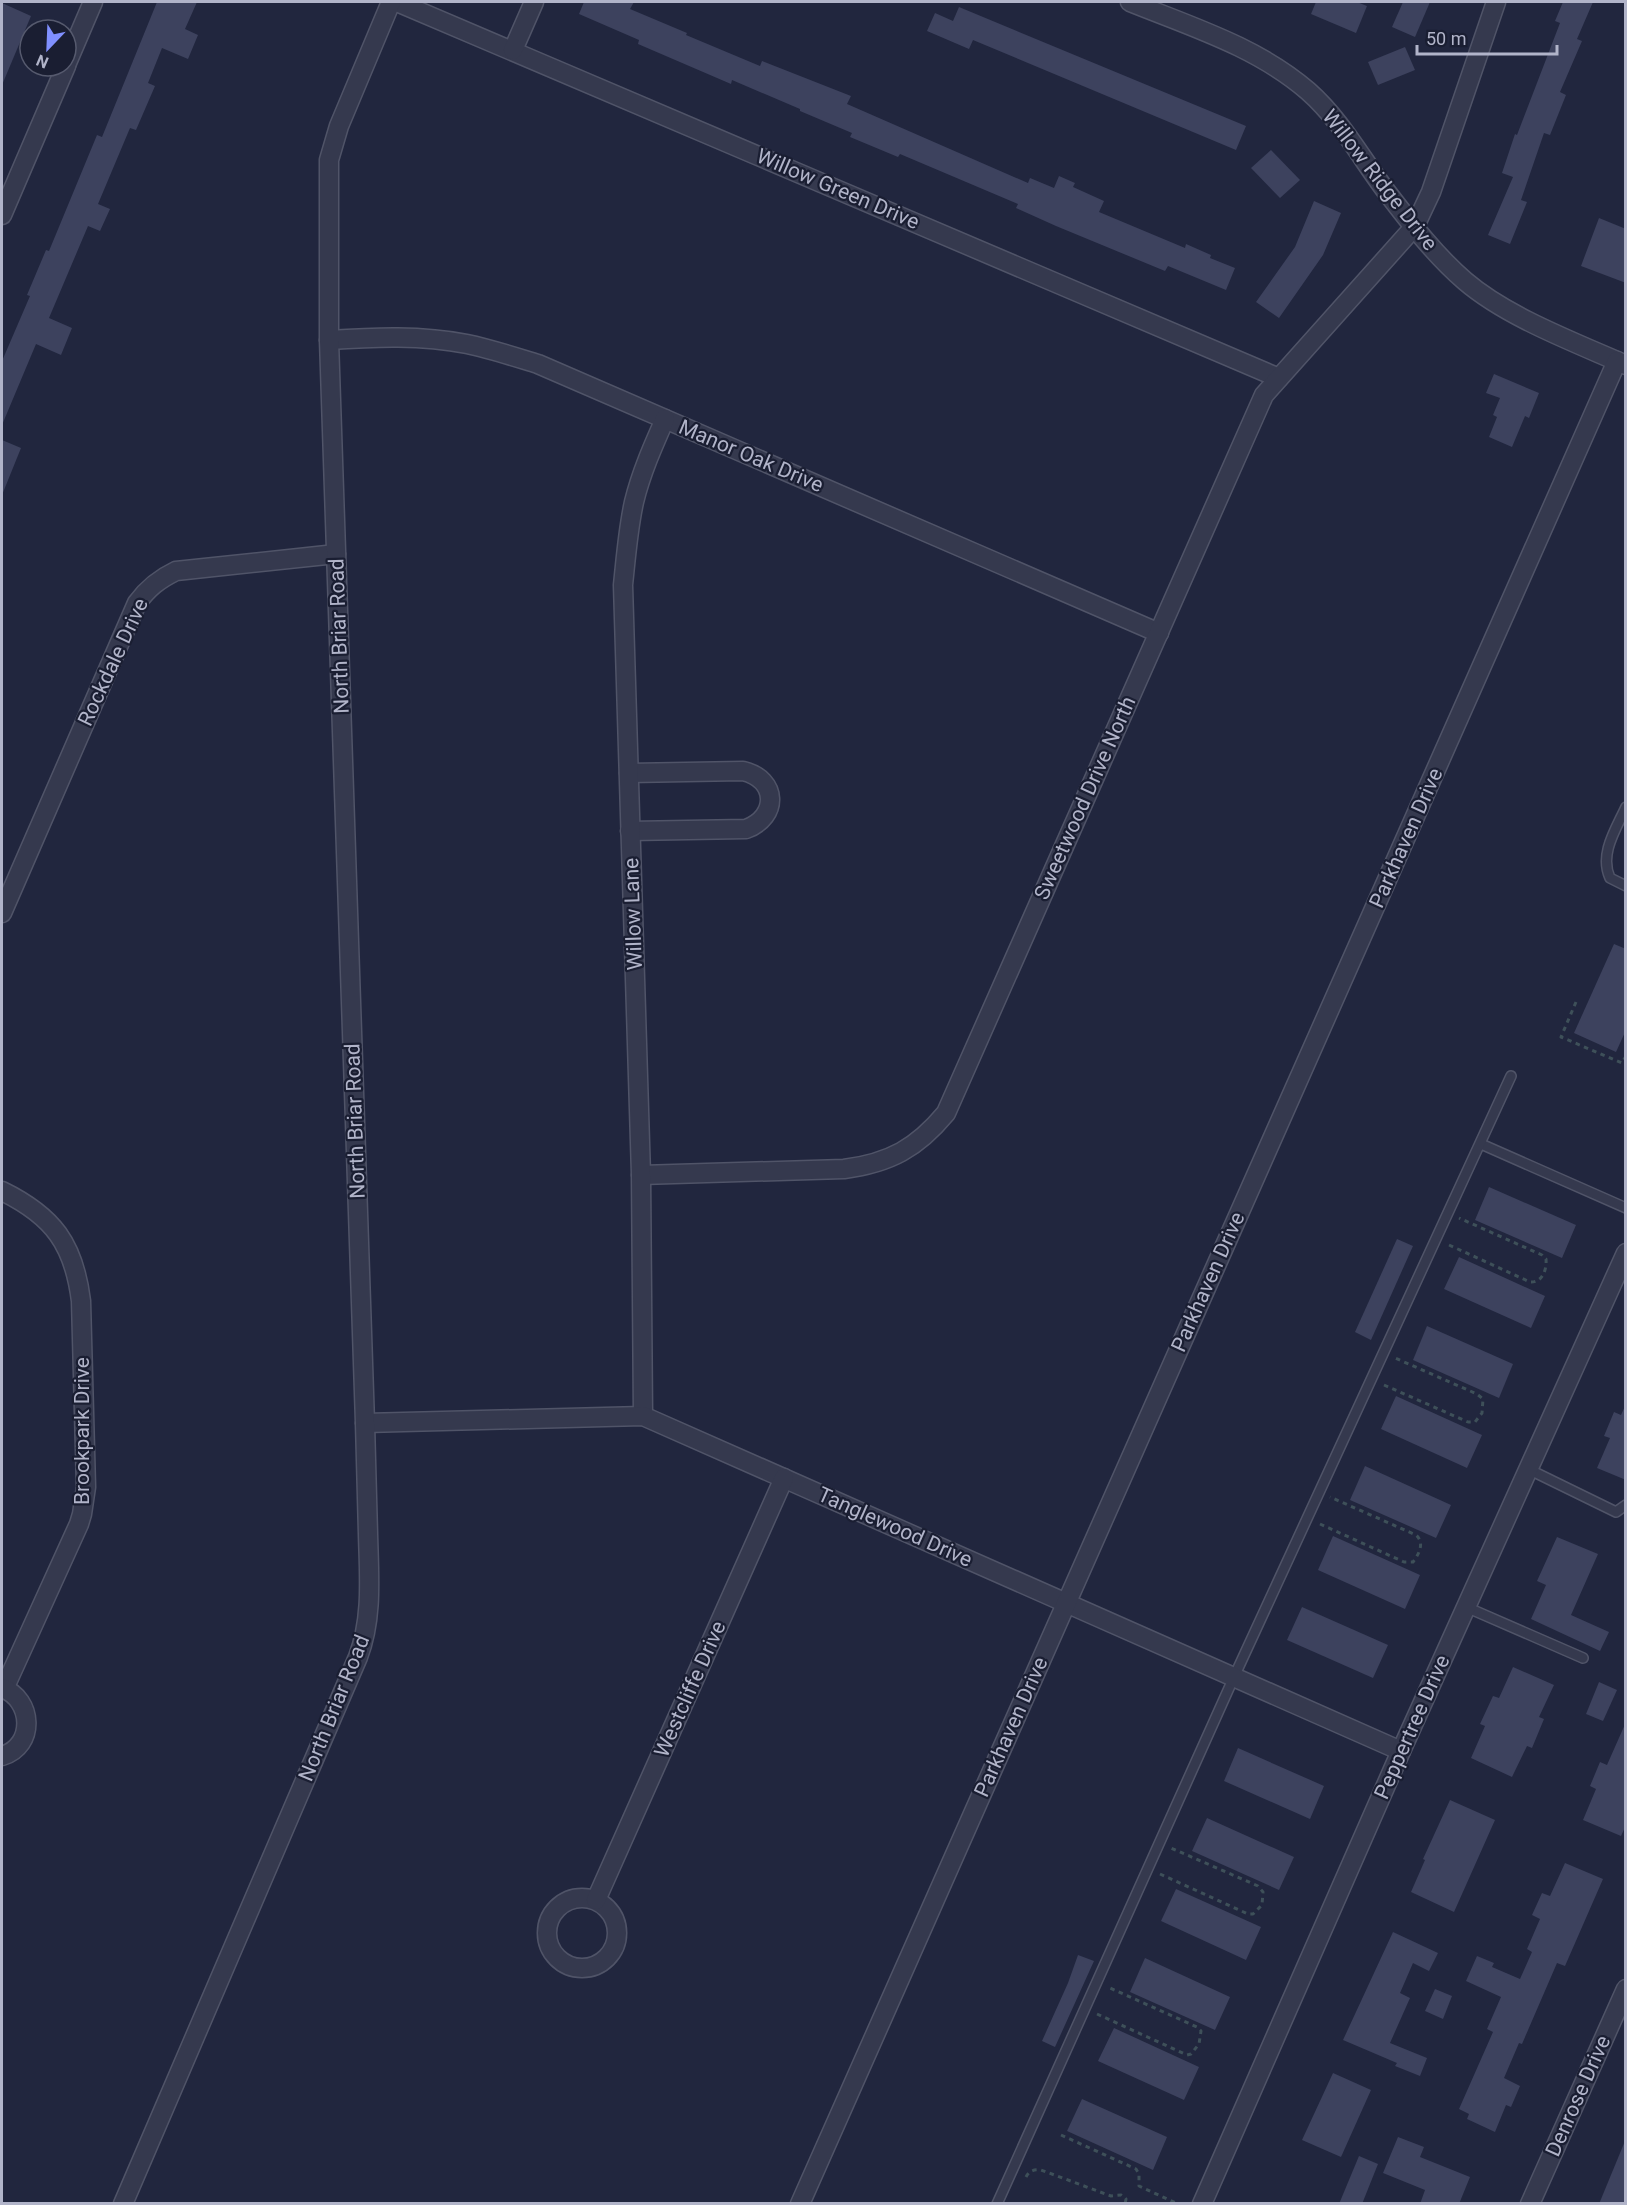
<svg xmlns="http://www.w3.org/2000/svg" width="1627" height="2205" font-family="Roboto,sans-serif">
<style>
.building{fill:#3d425e}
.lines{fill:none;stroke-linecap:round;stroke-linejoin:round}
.service-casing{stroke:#505468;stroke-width:12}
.minor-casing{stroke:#505468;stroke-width:21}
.path{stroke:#3e5059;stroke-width:3;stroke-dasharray:4.5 4.5;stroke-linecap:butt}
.service{stroke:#35394e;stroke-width:9}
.minor{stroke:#35394e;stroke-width:18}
.labels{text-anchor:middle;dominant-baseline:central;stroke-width:4.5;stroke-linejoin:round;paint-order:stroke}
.street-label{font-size:21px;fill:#b1b4c9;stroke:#1a1e32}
</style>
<rect width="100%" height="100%" fill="#21263e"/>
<!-- building -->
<g class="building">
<polygon points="157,2 197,2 185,29 198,35 188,59 162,48 148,83 155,86 136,130 130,128 98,204 110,209 100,231 88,226 49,318 72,328 61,355 36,344 2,425 2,361 30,296 27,295 46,250 49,251 97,135 102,137"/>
<polygon points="584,2 634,2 630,9 687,33 686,35 760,66 762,61 851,96 847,104 1028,183 1030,178 1054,188 1059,176 1075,183 1073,187 1104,201 1099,212 1185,248 1186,244 1211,255 1210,258 1235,268 1226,290 1168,266 1165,271 1056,226 1016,208 1018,204 900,154 898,157 850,137 852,133 800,111 800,109 732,80 731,84 638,44 639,40 579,14"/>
<polygon points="1316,2 1357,2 1367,6 1356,33 1311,14"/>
<polygon points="1403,2 1430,2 1415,37 1392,27"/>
<polygon points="1563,2 1593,2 1577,39 1582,41 1560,92 1566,95 1550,135 1544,133 1521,200 1527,202 1510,244 1488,235 1513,177 1502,173 1515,134 1517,135 1560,23 1555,21"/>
<polygon points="2,3 31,16 2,85"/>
<polygon points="959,7 1246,126 1236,150 973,40 969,49 927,31 935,13 953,21"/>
<polygon points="1405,47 1415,70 1378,85 1368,62"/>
<polygon points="1271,150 1300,180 1280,198 1251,168"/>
<polygon points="1314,201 1341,213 1323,255 1279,318 1256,302 1295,247"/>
<polygon points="1599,218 1626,229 1626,283 1581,266"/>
<polygon points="1494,374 1539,393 1529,418 1525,416 1512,447 1489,437 1497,417 1493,415 1500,398 1486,393"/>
<polygon points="2,440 21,448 2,495"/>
<polygon points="1614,944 1626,949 1626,1030 1616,1052 1574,1033"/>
<polygon points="1489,1187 1576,1225 1562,1258 1475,1220"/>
<polygon points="1397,1239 1413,1246 1371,1340 1355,1332"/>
<polygon points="1459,1257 1545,1296 1531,1328 1444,1289"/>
<polygon points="1427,1326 1513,1364 1499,1398 1413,1360"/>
<polygon points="1396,1396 1482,1435 1467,1468 1381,1429"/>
<polygon points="1626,1404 1626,1480 1597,1468 1610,1438 1604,1436 1614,1412 1621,1415"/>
<polygon points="1365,1466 1451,1505 1436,1538 1350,1500"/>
<polygon points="1333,1536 1420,1575 1405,1609 1318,1570"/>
<polygon points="1557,1537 1598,1554 1571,1615 1609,1632 1600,1651 1531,1619 1546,1585 1537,1581"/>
<polygon points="1302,1607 1388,1645 1373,1678 1287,1640"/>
<polygon points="1513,1667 1554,1685 1539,1717 1544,1719 1532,1748 1527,1746 1512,1777 1471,1758 1485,1726 1480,1724 1493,1696 1499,1698"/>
<polygon points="1599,1682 1617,1690 1603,1721 1586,1714"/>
<polygon points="1626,1722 1626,1825 1621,1836 1583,1820 1596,1789 1590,1786 1600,1762 1607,1765"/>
<polygon points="1238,1748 1324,1786 1310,1819 1224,1781"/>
<polygon points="1450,1800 1495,1820 1454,1912 1411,1892 1425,1860 1423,1859"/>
<polygon points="1207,1818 1294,1857 1279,1890 1192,1851"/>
<polygon points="1565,1863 1603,1879 1565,1966 1557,1963 1522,2044 1519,2043 1504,2078 1520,2086 1511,2107 1506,2105 1495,2132 1467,2119 1469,2114 1459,2109 1493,2032 1487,2029 1501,1997 1466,1981 1477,1956 1494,1963 1492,1967 1520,1979 1532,1952 1527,1949 1540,1919 1532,1915 1542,1893 1550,1896"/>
<polygon points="1176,1889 1261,1927 1246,1960 1161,1921"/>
<polygon points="1393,1932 1438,1953 1429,1971 1413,1963 1400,1993 1410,1998 1390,2043 1427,2058 1420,2076 1395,2066 1397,2063 1343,2040"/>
<polygon points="1078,1955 1094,1961 1055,2047 1042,2041 1068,1983"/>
<polygon points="1145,1958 1230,1997 1215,2030 1130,1992"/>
<polygon points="1435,1989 1452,1996 1443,2019 1425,2011"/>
<polygon points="1114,2028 1199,2067 1184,2100 1098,2061"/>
<polygon points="1333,2073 1371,2090 1341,2157 1302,2140"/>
<polygon points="1082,2099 1167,2137 1153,2170 1067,2131"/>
<polygon points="1398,2137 1424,2147 1420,2157 1470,2177 1459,2204 1420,2204 1425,2190 1383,2173"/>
<polygon points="1625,2141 1626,2204 1599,2204"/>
<polygon points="1359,2156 1378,2164 1362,2204 1339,2204"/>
</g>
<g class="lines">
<!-- service casing -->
<g class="service-casing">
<g id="service">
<path d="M1626 807C1616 829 1599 854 1610 878L1626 886"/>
<polyline points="1481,1144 1626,1208"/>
<polyline points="1528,1469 1616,1512 1626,1505"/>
<polyline points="1466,1607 1583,1658"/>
<polyline points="997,2204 1234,1677 1511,1076"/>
</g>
</g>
<!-- minor casing -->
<g class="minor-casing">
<g id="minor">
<polyline points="397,2 1279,378"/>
<path d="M1130 2C1192 27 1257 47 1308 91 1342 121 1362 160 1389 195 1412 225 1436 256 1465 281 1507 317 1574 342 1626 365"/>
<polyline points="513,50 534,2"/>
<polyline points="66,65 93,2"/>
<polyline points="2,215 66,66"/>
<path d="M329 340C375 337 421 335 467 344 491 349 515 357 538 364L1159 633"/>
<path d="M629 773 743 771C778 779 779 817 746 829L630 831"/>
<path d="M2 913 137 603C148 588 159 579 176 571L336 554"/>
<path d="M641 1175 844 1169C890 1163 917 1148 946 1113L1264 395 1415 226 1431 192 1496 2"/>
<path d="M2 1191C53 1216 74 1244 81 1301L86 1487 82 1514 79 1524 4 1689"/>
<path d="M643 1416 641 1175 623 585C626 557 628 529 634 502 641 473 653 446 665 419"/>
<polyline points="365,1423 643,1416 1401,1751"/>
<path d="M2 1688C33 1699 36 1746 2 1756"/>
<circle cx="582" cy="1933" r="35"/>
<polyline points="596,1900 784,1478"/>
<path d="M123 2204 358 1657C373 1618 369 1575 368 1534 367 1497 366 1460 365 1423L329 340V160L339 126 391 2"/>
<polyline points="800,2204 1617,361"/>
<polyline points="1202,2204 1401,1751 1626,1253"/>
<polyline points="1530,2204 1626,1989"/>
</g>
</g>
<!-- path -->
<g class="path">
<polyline points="1576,1002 1561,1037 1622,1063 1626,1056"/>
<path d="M1449 1245 1530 1282C1542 1283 1547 1270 1546 1259L1542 1255 1459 1218"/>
<polyline points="1384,1385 1468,1422 1475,1422 1482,1413 1483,1399 1477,1394 1395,1358"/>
<path d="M1320 1524 1404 1562H1413C1419 1554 1425 1543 1416 1535L1330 1497"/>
<polyline points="1160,1874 1248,1914 1253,1914 1262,1905 1263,1892 1258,1886 1171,1848"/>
<polyline points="1097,2014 1187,2055 1191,2054 1199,2044 1201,2031 1197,2027 1110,1988"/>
<polyline points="1061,2135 1136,2169 1139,2174 1139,2186 1178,2204"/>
<path d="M1026 2177C1029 2171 1034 2169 1041 2170L1111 2196 1121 2195 1126 2199 1125 2204"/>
</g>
<!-- service -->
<use href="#service" class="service"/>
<!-- minor -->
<use href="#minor" class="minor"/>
</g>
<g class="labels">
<!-- street labels -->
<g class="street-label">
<text transform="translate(1380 180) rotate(52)">Willow Ridge Drive</text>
<text transform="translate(838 189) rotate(23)">Willow Green Drive</text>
<text transform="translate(751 456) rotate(23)">Manor Oak Drive</text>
<text transform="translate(339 636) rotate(-92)">North Briar Road</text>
<text transform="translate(113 662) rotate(-65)">Rockdale Drive</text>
<text transform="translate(1085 798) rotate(-66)">Sweetwood Drive North</text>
<text transform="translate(1406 838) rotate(-66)">Parkhaven Drive</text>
<text transform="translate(633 914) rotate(-92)">Willow Lane</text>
<text transform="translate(355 1121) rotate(-92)">North Briar Road</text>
<text transform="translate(1208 1282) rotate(-66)">Parkhaven Drive</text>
<text transform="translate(82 1431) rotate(-90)">Brookpark Drive</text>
<text transform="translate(895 1527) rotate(24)">Tanglewood Drive</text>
<text transform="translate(690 1689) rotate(-66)">Westcliffe Drive</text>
<text transform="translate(334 1708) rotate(-68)">North Briar Road</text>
<text transform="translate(1011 1727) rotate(-66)">Parkhaven Drive</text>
<text transform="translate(1412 1727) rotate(-66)">Peppertree Drive</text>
<text transform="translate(1578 2096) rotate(-66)">Denrose Drive</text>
</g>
</g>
<!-- border -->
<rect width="1627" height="2205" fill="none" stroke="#b1b4c9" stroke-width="6"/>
<!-- north arrow -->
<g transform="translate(48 48) rotate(203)"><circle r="28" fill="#1a1e32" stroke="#565a6e" stroke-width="1.5"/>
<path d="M0-4.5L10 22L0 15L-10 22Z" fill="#8090ff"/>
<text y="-9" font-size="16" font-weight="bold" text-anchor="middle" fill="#b1b4c9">N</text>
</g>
<!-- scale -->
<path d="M1417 45v9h140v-9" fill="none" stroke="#b1b4c9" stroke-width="3"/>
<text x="1426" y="45" font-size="18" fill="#b1b4c9" stroke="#1a1e32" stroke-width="4.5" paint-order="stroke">50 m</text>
</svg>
